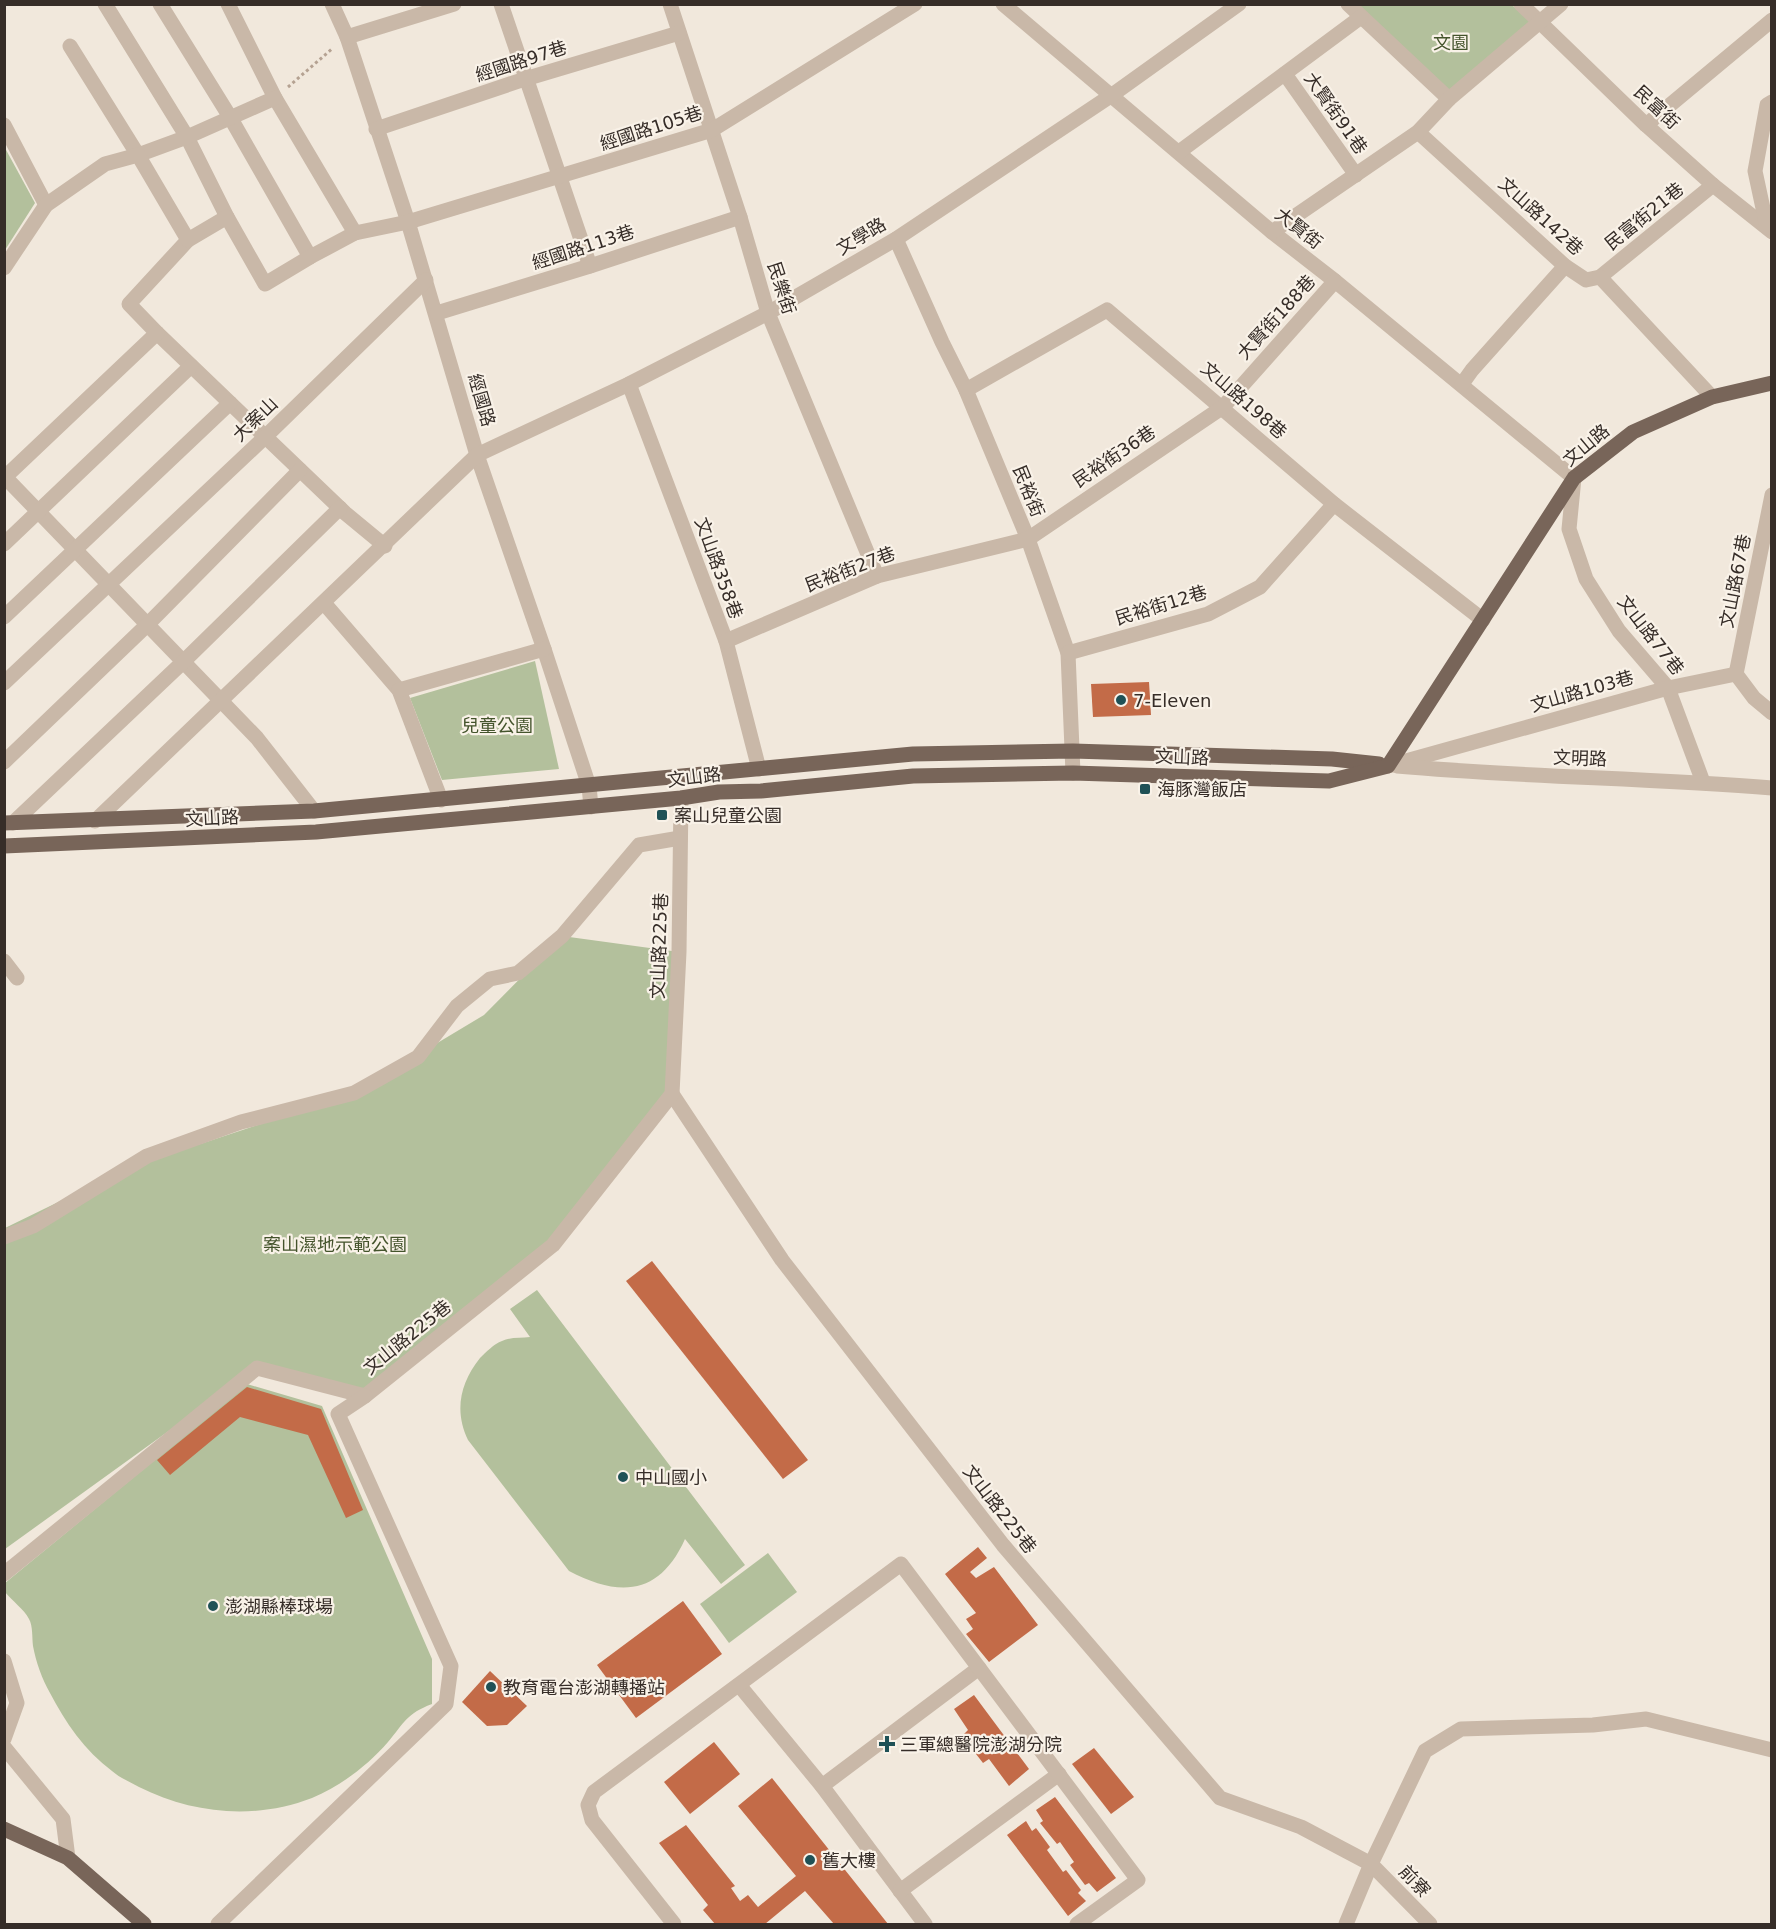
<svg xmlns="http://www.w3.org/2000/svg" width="1776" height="1929" font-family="'DejaVu Sans','Noto Sans TC',sans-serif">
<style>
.green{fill:#b3c09c}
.building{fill:#c36b48}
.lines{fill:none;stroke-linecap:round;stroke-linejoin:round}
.path{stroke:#b5a292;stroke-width:3;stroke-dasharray:3 3;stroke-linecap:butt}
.minor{stroke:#c9b8a8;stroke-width:15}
.major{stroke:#786559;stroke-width:15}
.poi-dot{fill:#1f5156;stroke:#f9f2e8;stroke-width:2}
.labels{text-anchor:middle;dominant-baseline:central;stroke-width:4.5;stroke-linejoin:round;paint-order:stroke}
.park-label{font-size:18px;fill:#44542c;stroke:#f9f2e8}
.street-label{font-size:18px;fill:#362d28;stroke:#f9f2e8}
.poi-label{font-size:18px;fill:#362d28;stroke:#f9f2e8;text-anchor:start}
</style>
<rect width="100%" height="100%" fill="#f1e8dc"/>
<!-- green -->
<g class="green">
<polygon points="1354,5 1512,5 1533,23 1450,92"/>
<polygon points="5,148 35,203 5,250 4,250"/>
<polygon points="535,661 559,769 442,780 410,698"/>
<polygon points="562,936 679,952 672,1094 553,1245 365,1396 256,1368 5,1549 5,1228 128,1168 354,1093 484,1015"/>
<path d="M537 1290 745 1565 721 1584 685 1539C660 1595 620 1598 569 1571L468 1440C454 1411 460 1383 480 1358 486 1352 494 1344 502 1341 510 1337 521 1338 530 1337L510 1309Z"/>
<path d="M247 1384 322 1406 432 1659V1704C406 1714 405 1722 388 1742 368 1765 341 1786 312 1798 255 1820 193 1814 139 1787 130 1782 120 1778 112 1771 85 1751 65 1722 50 1693 42 1679 36 1662 33 1646 32 1638 33 1626 29 1619 24 1609 12 1601 5 1592V1583Z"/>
<polygon points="768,1553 797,1592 729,1643 700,1604"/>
</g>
<!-- building -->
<g class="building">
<polygon points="1149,682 1151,715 1093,717 1091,684"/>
<polygon points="652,1261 808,1460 783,1479 626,1281"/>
<polygon points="247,1387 321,1409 363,1510 346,1518 308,1435 240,1417 170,1475 157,1460"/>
<polygon points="978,1547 987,1558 970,1572 976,1578 994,1567 1038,1625 989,1662 966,1634 973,1629 966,1619 976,1613 945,1574"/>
<polygon points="683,1601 722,1654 636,1718 597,1665"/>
<polygon points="490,1671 527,1706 507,1725 487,1726 462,1702"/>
<polygon points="974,1695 1029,1769 1009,1786 989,1759 983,1763 962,1736 968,1730 954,1709"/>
<polygon points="714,1742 740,1774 690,1814 664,1782"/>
<polygon points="1094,1748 1134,1797 1111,1814 1072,1764"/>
<polygon points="772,1778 888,1924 834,1924 805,1891 765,1924 715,1924 703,1910 708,1905 659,1843 686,1825 735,1886 731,1888 740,1901 748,1895 758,1907 796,1876 738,1806"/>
<polygon points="1055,1797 1116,1878 1097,1892 1089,1883 1085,1885 1070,1865 1074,1862 1060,1842 1057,1844 1040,1823 1043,1821 1036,1810"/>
<polygon points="1026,1821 1032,1831 1036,1828 1050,1847 1047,1850 1063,1872 1066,1870 1081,1890 1078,1893 1086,1901 1068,1916 1007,1835"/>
</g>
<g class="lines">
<!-- path -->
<polyline class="path" points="288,87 333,48"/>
<!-- minor -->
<g class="minor">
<polyline points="105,4 187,137 227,217"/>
<polyline points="160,4 230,117 310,257"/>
<polyline points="228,4 275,98 355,233"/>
<polyline points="332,4 347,37 408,222 477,455 544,649 589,786 591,807"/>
<polyline points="501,4 590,266"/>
<polyline points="670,4 740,217 768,313 877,576"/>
<polyline points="1003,4 1272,232 1335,281 1574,478 1569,529 1586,579 1619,631 1668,688 1703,782"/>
<polyline points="1348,4 1449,99"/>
<polyline points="1521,4 1646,125 1713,185 1772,232"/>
<polyline points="347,37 454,4"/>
<polyline points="70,46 138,155 187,137 275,98"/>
<polyline points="1285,74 1356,175"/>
<polyline points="4,125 46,205"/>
<polyline points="1646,125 1772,20"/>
<polyline points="376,129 525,79 679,33"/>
<polyline points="1418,132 1565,266 1586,280 1600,277 1713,185"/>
<polyline points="1179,152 1361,17"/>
<polyline points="1769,225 1767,227 1755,171 1767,105 1772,102"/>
<polyline points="1272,232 1418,132 1449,99 1561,4"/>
<polyline points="896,239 942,342 966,390 1028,539 1068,653 1073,773"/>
<polyline points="188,240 129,304 157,333 345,513 385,546"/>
<polyline points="4,268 46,205 105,164 138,155 188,240 227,217 265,284 310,257 355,233 408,222 712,130 915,4"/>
<polyline points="1600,277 1712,397"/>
<polyline points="437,313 590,266 740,217"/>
<polyline points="629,384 726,641 759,769"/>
<polyline points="1462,384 1472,370 1565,266"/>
<polyline points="966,390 1107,310 1334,504 1483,620"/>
<polyline points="4,476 257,738 314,811"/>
<polyline points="4,478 157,333"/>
<polyline points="4,544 191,366"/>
<polyline points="324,603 399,690 441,800"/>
<polyline points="4,617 230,403"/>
<polyline points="726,641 877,576 1028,539 1223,407 1335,281"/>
<polyline points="1068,653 1208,614 1260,587 1334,504"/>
<polyline points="1736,674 1772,495"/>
<polyline points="4,683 265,437 426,280"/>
<polyline points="399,690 544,649"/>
<polyline points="4,762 147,625 300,470"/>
<polyline points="1388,766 1668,688 1736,674 1754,698 1772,713"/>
<path d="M1397 766C1521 777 1647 778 1772 788"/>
<polyline points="95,821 477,455 629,384 768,313 896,239 1112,95 1239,4"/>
<polyline points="13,823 183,662 340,508"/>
<polyline points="4,961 17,978"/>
<polyline points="672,1094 782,1260 1003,1545 1220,1798 1301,1827 1371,1864 1430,1924"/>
<polyline points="4,1237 33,1226 147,1156 241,1122 354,1093 418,1057 457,1006 490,979 518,973 562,936 639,845 680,838"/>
<polyline points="4,1574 257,1368 365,1396 553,1245 672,1094 679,952 681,798"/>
<polyline points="4,1661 17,1703 4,1739"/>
<polyline points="739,1685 822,1786 925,1924"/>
<polyline points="4,1747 63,1819 68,1858"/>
<polyline points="822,1786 979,1668"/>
<polyline points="900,1891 1059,1774"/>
<polyline points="218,1924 446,1704 451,1666 338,1414 365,1396"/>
<polyline points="674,1924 592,1820 588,1805 594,1792 901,1564 1138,1880 1077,1924"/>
<polyline points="1346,1924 1371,1864 1425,1751 1461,1729 1593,1725 1646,1719 1772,1750"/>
</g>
<!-- major -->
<g class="major">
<polyline points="4,823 314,811 913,754 1073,751 1332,759 1379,764"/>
<polyline points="4,846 316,832 681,798 719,792 761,791 913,776 1073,773 1329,781 1388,766 1574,478 1633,432 1712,397 1772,383"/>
<polyline points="4,1829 68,1858 144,1924"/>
</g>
</g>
<!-- markers -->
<g class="poi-dot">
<circle cx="1121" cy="700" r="6"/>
<rect x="1139" y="783" width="12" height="12" rx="3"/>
<rect x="656" y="809" width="12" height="12" rx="3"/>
<circle cx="623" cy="1477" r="6"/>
<circle cx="213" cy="1606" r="6"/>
<circle cx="491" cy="1687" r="6"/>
<path d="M884 1735h6v6h6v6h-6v6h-6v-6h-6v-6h6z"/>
<circle cx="810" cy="1860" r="6"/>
</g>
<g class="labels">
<!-- park labels -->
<g class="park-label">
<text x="1451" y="42">文園</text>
<text x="497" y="725">兒童公園</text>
<text x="335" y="1244">案山濕地示範公園</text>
</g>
<!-- street labels -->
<g class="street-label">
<text transform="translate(521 61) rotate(-18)">經國路97巷</text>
<text transform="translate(1657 107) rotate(43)">民富街</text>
<text transform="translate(1336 113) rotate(55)">大賢街91巷</text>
<text transform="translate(651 128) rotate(-18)">經國路105巷</text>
<text transform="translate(1541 216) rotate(42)">文山路142巷</text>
<text transform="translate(1644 216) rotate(-39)">民富街21巷</text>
<text transform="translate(1299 228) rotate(38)">大賢街</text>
<text transform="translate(861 236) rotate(-31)">文學路</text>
<text transform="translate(583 247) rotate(-18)">經國路113巷</text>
<text transform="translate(782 288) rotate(72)">民樂街</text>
<text transform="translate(1276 317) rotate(-48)">大賢街188巷</text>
<text transform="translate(482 400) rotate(74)">經國路</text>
<text transform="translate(1244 400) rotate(41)">文山路198巷</text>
<text transform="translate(255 419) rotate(-44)">大案山</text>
<text transform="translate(1586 445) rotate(-40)">文山路</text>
<text transform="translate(1114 456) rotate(-34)">民裕街36巷</text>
<text transform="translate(1029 491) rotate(68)">民裕街</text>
<text transform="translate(719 568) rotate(70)">文山路358巷</text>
<text transform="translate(850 569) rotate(-21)">民裕街27巷</text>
<text transform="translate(1735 581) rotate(-79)">文山路67巷</text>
<text transform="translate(1161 605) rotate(-17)">民裕街12巷</text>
<text transform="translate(1651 635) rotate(52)">文山路77巷</text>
<text transform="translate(1582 691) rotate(-16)">文山路103巷</text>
<text transform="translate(1182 757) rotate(2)">文山路</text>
<text transform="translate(1580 758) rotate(2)">文明路</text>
<text transform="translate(694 777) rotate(-7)">文山路</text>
<text transform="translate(212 818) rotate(-3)">文山路</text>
<text transform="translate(659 946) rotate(-88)">文山路225巷</text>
<text transform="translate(407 1337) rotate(-39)">文山路225巷</text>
<text transform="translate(1000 1509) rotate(52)">文山路225巷</text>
<text transform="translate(1415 1881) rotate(46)">前寮</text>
</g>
<!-- poi labels -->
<g class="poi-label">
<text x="1133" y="700">7-Eleven</text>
<text x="1157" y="789">海豚灣飯店</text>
<text x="674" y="815">案山兒童公園</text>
<text x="635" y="1477">中山國小</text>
<text x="225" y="1606">澎湖縣棒球場</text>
<text x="503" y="1687">教育電台澎湖轉播站</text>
<text x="900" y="1744">三軍總醫院澎湖分院</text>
<text x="822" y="1860">舊大樓</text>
</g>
</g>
<!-- border -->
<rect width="1776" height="1929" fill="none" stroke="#362d28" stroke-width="12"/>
</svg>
